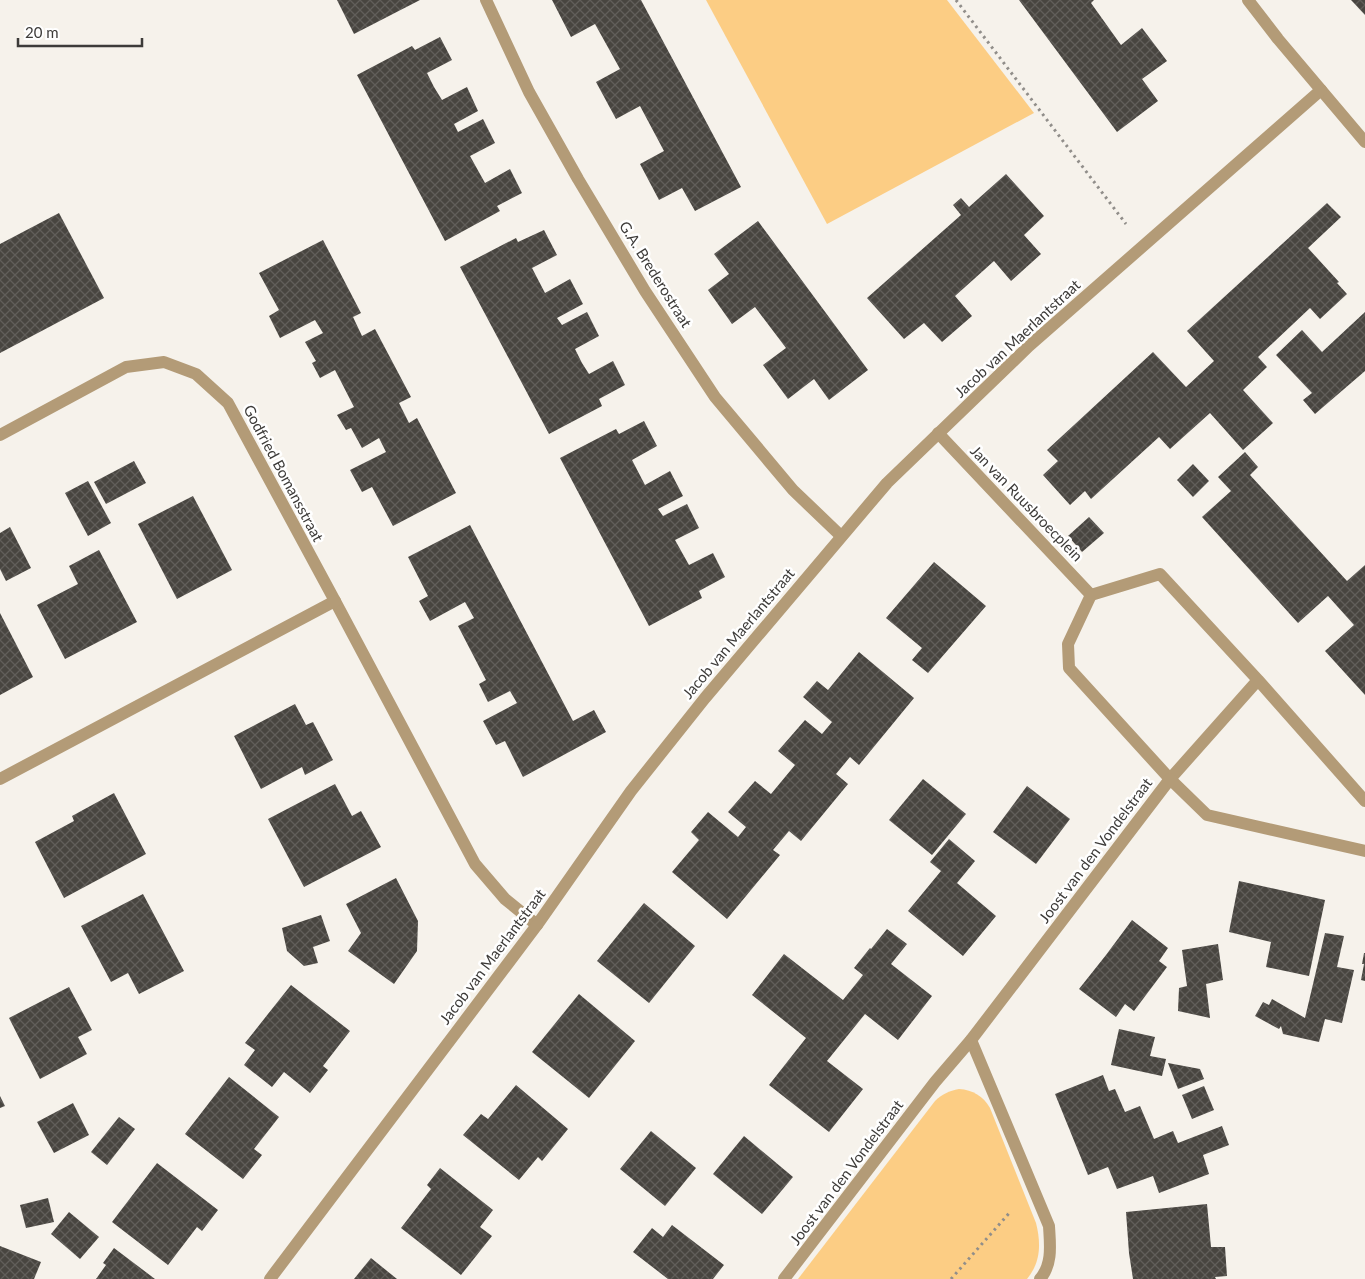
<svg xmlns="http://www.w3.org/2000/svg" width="1365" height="1279" font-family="Lato,sans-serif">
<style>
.green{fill:#fccd84}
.building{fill:url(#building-cross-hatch)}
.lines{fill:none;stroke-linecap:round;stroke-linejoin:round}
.path{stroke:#918e8a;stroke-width:3;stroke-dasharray:2.5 4;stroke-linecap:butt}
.minor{stroke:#b39b77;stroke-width:12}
.labels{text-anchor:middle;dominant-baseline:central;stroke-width:5;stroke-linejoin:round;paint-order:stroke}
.street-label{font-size:15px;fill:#3d3b39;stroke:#fff}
</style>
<defs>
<pattern id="building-cross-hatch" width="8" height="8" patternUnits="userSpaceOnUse" patternTransform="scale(1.25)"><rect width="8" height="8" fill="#484540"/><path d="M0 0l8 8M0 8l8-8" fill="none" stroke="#615e5a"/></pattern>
</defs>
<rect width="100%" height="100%" fill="#f6f2eb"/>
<!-- green -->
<g class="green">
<polygon points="706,0 947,0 1034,113 827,224"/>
<path d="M959 1089C973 1090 983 1096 990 1108L1036 1223C1041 1243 1041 1262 1027 1279H798L935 1101C942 1094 949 1091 959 1089Z"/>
</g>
<!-- building -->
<g class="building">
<polygon points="337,0 420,0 354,34"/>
<polygon points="552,0 641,0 741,187 695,211 682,188 659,200 640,164 664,151 640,106 616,119 596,82 620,69 595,24 571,37"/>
<polygon points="1019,0 1094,0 1091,3 1121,45 1142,28 1167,61 1142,79 1158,101 1117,132"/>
<polygon points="1351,0 1365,0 1365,15"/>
<polygon points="440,37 452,60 427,73 434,87 442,100 467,87 478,111 454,124 458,132 483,119 495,143 470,156 485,183 510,169 522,193 497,206 500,211 445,241 357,75 412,46 415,50"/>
<polygon points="1006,174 1044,216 1024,235 1041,254 1011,281 994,261 974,279 955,296 972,316 942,342 924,323 904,339 867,298 961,215 953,205 961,198 969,207"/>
<polygon points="1327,203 1341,217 1308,248 1339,282 1337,283 1347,294 1320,319 1310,308 1258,357 1267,367 1243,390 1273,423 1243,450 1210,413 1170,449 1159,437 1091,499 1085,491 1070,505 1043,475 1058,461 1047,450 1153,352 1186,387 1214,361 1187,331"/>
<polygon points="59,213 104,298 0,353 0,244"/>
<polygon points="758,221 868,370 829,400 814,379 788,399 763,365 786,348 755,307 732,324 708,290 729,274 714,254"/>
<polygon points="544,230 557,255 532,268 545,293 570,279 583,304 557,318 562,325 587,312 599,336 575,349 582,363 589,374 613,361 625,385 599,399 602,406 549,434 460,267 516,238 518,242"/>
<polygon points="323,240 361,313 353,317 362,336 375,329 411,397 399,403 409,423 417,418 456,493 393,526 372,487 362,492 350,470 386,452 379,438 362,448 351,428 346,430 337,415 354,407 335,370 320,378 312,363 316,361 305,342 323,333 315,320 280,338 269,316 279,310 259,273"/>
<polygon points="1365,312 1365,371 1315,414 1303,400 1312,393 1276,355 1302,330 1322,352"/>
<polygon points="644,421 657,446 632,460 645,485 670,471 683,496 658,509 663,516 687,504 699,528 675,540 689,565 713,553 725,577 699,591 702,598 649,626 560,458 616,429 619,434"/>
<polygon points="1245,452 1258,467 1250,475 1347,581 1365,565 1365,695 1325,651 1354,625 1328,596 1298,623 1202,517 1231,491 1218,477"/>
<polygon points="134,461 146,483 106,504 94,482"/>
<polygon points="1193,464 1209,481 1193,497 1177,480"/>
<polygon points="88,481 111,523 88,536 65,493"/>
<polygon points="193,496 232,570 177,599 138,524"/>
<polygon points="1089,517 1104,533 1082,552 1068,536"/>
<polygon points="470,525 573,721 594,710 606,732 523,777 505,741 496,745 483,721 517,703 510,691 488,702 479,684 486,680 458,626 474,618 465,602 430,621 419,601 428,596 408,557"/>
<polygon points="10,527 31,568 6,581 0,569 0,533"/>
<polygon points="99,550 137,622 65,659 37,605 78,584 69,566"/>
<polygon points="934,562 986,606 928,673 912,660 922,648 886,618"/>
<polygon points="0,613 33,677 0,695"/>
<polygon points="859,652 914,698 859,765 850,757 836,774 848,784 801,841 789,831 773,850 780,855 727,919 672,872 699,840 691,832 708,812 738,837 746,827 728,812 755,781 771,794 795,765 778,751 805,720 822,734 832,722 803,697 817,681 828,690"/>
<polygon points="295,704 306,725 313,722 333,760 305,775 302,767 261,789 234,736"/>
<polygon points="923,779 966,814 932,855 889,820"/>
<polygon points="335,784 352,816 361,811 381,847 304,887 268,819"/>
<polygon points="1027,786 1070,819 1036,864 993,832"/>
<polygon points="114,793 146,854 64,898 35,842 74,821 72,816"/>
<polygon points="949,839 975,861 957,883 996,916 963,956 908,911 941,871 930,862"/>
<polygon points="396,878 418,921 417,951 394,984 348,951 361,933 346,904"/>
<polygon points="1239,881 1325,900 1309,976 1266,967 1271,942 1229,932"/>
<polygon points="143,894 184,971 139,994 128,973 111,982 81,926"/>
<polygon points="644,903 695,946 649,1003 597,961"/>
<polygon points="321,915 330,941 313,947 318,963 304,966 287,951 282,928"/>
<polygon points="1132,920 1168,948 1159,961 1167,967 1134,1011 1125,1004 1116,1017 1079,989 1106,955"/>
<polygon points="887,929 907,944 891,964 932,996 898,1040 865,1014 827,1061 863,1089 829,1132 769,1085 806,1038 752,995 784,954 843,1000 863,975 854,968 870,948 871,949"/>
<polygon points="1325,933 1344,936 1337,967 1354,970 1342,1023 1325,1019 1319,1042 1283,1034 1281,1026 1279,1029 1255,1016 1263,1002 1269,1005 1272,999 1305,1018"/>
<polygon points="1218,944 1223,980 1206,984 1210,1018 1178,1011 1179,988 1187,986 1182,950"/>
<polygon points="1364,953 1365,953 1365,981 1361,980 1364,964 1362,964"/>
<polygon points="291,985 350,1031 323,1066 328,1070 310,1093 284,1072 272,1087 244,1065 255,1050 245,1043"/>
<polygon points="69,987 92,1030 78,1037 87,1054 40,1079 9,1018"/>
<polygon points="579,994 635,1041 589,1098 532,1052"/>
<polygon points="1119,1029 1155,1037 1150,1056 1166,1059 1162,1076 1111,1065"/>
<polygon points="1168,1063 1200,1069 1204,1079 1178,1089"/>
<polygon points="1103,1075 1109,1091 1115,1089 1125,1112 1140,1106 1154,1139 1173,1131 1178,1143 1222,1126 1229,1145 1203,1155 1209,1174 1159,1193 1153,1176 1117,1189 1108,1167 1088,1175 1055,1094"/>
<polygon points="229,1077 279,1117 254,1149 262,1155 243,1179 185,1134"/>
<polygon points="516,1085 568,1129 542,1161 538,1157 519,1180 463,1135 481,1114 488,1119"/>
<polygon points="1204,1086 1214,1110 1192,1119 1182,1095"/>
<polygon points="0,1096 5,1106 0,1108"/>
<polygon points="73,1103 89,1135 54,1153 37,1122"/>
<polygon points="119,1117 135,1129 107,1165 91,1152"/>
<polygon points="651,1131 696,1168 665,1206 620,1169"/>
<polygon points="744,1136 793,1177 762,1214 713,1174"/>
<polygon points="157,1163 218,1210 202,1231 197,1227 168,1265 112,1222"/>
<polygon points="440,1168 493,1210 480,1227 492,1236 461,1275 401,1228 431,1189 427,1185"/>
<polygon points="48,1198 54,1222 26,1228 20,1205"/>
<polygon points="1207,1204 1211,1247 1225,1247 1227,1276 1215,1277 1216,1279 1133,1279 1129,1253 1126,1212"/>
<polygon points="69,1212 99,1237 80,1259 51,1234"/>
<polygon points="672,1225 724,1265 713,1279 668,1279 633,1252 652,1228 663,1237"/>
<polygon points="0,1246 41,1262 34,1279 0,1279"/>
<polygon points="114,1248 155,1279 96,1279 106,1265 103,1263"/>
<polygon points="371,1258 397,1279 354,1279"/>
</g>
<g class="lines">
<!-- path -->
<g class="path">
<polyline points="956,0 1126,224"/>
<polyline points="951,1279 1011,1211"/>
</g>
<!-- minor -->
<g class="minor">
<polyline points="486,0 529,92 578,179 645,291 715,397 793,490 841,536"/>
<polyline points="1248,0 1278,39 1365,142"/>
<polyline points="938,433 1091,595"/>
<polyline points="0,435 126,367 164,362 196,374 228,403 335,601 475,864 505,899 537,925"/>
<polyline points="1258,680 1170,779 1069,668 1068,644 1091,595 1160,574 1258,680 1365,801"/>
<polyline points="0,779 335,601"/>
<path d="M971 1040 1049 1226C1050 1244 1053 1264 1040 1279"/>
<polyline points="270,1279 537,925 631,791 705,698 887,483 1029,346 1321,90"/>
<polyline points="784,1279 935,1082 971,1040 1170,779 1207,815 1365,851"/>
</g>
</g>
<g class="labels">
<!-- street labels -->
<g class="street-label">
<text transform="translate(656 274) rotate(58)">G.A. Brederostraat</text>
<text transform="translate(1017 338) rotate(-43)">Jacob van Maerlantstraat</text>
<text transform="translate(284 473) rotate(62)">Godfried Bomansstraat</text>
<text transform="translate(1027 503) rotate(46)">Jan van Ruusbroecplein</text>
<text transform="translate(738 633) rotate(-50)">Jacob van Maerlantstraat</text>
<text transform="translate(1095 850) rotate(-53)">Joost van den Vondelstraat</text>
<text transform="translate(492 956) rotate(-53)">Jacob van Maerlantstraat</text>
<text transform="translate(846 1172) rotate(-53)">Joost van den Vondelstraat</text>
</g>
</g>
<!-- scale -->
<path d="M18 38v8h124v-8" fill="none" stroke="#3d3b39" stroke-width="2.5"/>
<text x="25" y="38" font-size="15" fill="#3d3b39" stroke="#ffffff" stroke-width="4" paint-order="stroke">20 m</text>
</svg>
